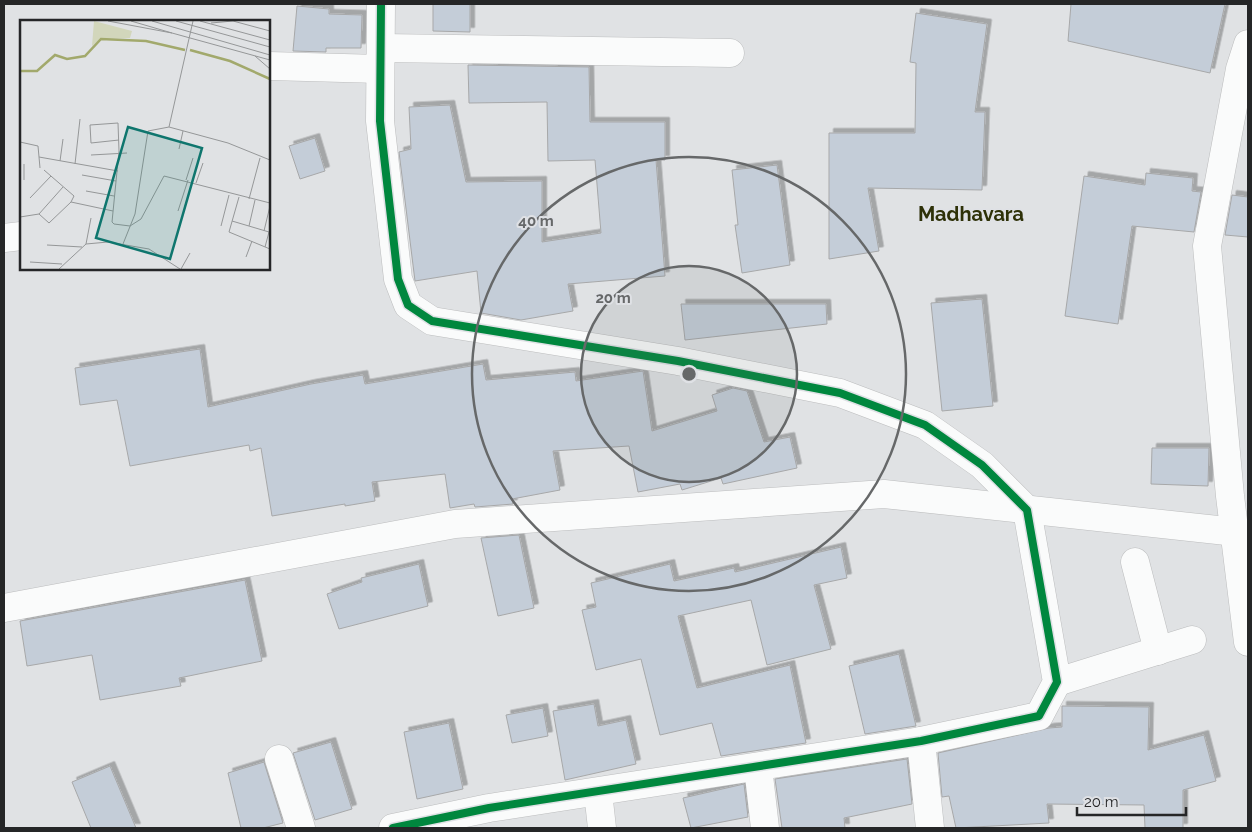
<svg xmlns="http://www.w3.org/2000/svg" width="1252" height="832" font-family="Raleway,sans-serif">
<style>
.building{fill:#c4cdd8;stroke:#a7a8a9;filter:url(#shadow)}
.lines{fill:none;stroke-linecap:round;stroke-linejoin:round}
.street-casing{stroke:#bcbdbe;stroke-width:29}
.street{stroke:#fafbfb;stroke-width:28}
.cycleway-casing{stroke:#dfe1e5;stroke-width:11}
.cycleway{stroke:#00873e;stroke-width:8}
.ring{fill:none;stroke:#666869;stroke-width:2.5}
.labels{text-anchor:middle;dominant-baseline:central;stroke-width:4;stroke-linejoin:round;paint-order:stroke}
.district-label{font-size:20px;font-weight:bold;fill:#2e3108;stroke:#dfe1e5}
.inset-river{fill:none;stroke:#a2a96c;stroke-width:2.5}
.inset-road{fill:none;stroke:#959798;stroke-width:1}
.view{fill:#0f766e;fill-opacity:0.15;stroke:#0f766e;stroke-width:2.5}
.inset-edge{fill:none;stroke:#252627;stroke-width:2.5}
.centre{fill:#666869;stroke:#dfe1e5;stroke-width:2.5}
.ring-label{font-size:15px;text-anchor:middle;font-weight:bold;fill:#666869;stroke:#dfe1e5;stroke-width:4;stroke-linejoin:round;paint-order:stroke}
</style>
<defs>
<filter id="shadow"><feDropShadow dx="4.5" dy="-4.5" stdDeviation="0" flood-color="#0004"/></filter>
</defs>
<rect width="100%" height="100%" fill="#e0e2e4"/>
<!-- building -->
<g class="building">
<polygon points="433,4 470,4 470,32 433,31"/>
<polygon points="1071,4 1225,4 1210,73 1068,41"/>
<polygon points="297,6 329,9 329,14 362,15 361,48 326,48 326,52 293,51"/>
<polygon points="916,13 987,24 975,112 985,112 982,190 868,188 879,251 829,259 829,133 915,133 916,63 910,62"/>
<polygon points="468,65 589,67 590,122 665,122 665,160 656,160 665,276 568,284 573,311 521,320 481,313 477,271 415,281 399,152 411,149 409,107 450,105 466,182 542,181 542,242 601,233 595,160 548,161 547,102 469,103"/>
<polygon points="315,138 325,171 300,179 289,146"/>
<polygon points="777,165 790,265 742,273 735,225 738,225 732,170"/>
<polygon points="1146,173 1193,178 1192,191 1201,192 1194,232 1132,226 1118,324 1065,316 1084,176 1145,185"/>
<polygon points="1232,195 1248,197 1248,237 1225,235"/>
<polygon points="982,299 993,406 942,411 931,303"/>
<polygon points="681,304 826,304 827,324 685,340"/>
<polygon points="200,349 208,407 311,384 363,375 365,384 483,364 486,380 575,372 576,381 643,371 652,431 717,411 712,395 733,388 747,391 764,442 790,437 797,468 723,484 721,478 682,490 680,484 638,492 629,446 553,451 560,490 512,499 513,504 475,507 474,504 450,508 445,474 372,482 375,501 345,506 345,504 272,516 261,448 250,451 249,445 130,466 117,400 80,405 75,368"/>
<polygon points="1152,448 1209,448 1208,486 1151,484"/>
<polygon points="519,535 534,608 498,616 481,538"/>
<polygon points="841,547 847,578 814,585 831,649 767,665 751,600 678,616 697,688 790,665 806,743 721,756 712,723 660,735 641,659 596,670 582,610 596,607 591,583 670,564 674,581 734,568 735,572"/>
<polygon points="419,564 428,606 339,629 327,594 362,582 361,578"/>
<polygon points="245,580 262,661 179,678 181,686 100,700 92,655 27,666 20,621"/>
<polygon points="899,654 916,726 865,734 849,666"/>
<polygon points="594,704 598,726 626,720 636,764 565,780 553,711"/>
<polygon points="1062,706 1149,707 1148,750 1204,735 1216,781 1183,790 1183,828 1145,828 1144,805 1047,804 1049,823 956,828 949,796 942,797 938,753 1049,728 1062,727"/>
<polygon points="543,708 548,736 512,743 506,715"/>
<polygon points="449,723 463,789 417,799 404,732"/>
<polygon points="331,742 352,809 315,820 293,753"/>
<polygon points="907,759 912,804 844,818 845,828 782,828 775,779"/>
<polygon points="264,762 283,823 263,828 241,828 228,773"/>
<polygon points="110,766 136,828 91,828 72,782"/>
<polygon points="744,784 748,817 691,828 683,798"/>
</g>
<g class="lines">
<!-- street casing -->
<g class="street-casing">
<g id="street">
<polyline points="381,4 380,121 398,279 408,305 432,321 678,361 840,393 925,425 982,465 1027,510 1057,682 1039,716 921,741 489,808 393,828"/>
<polyline points="1248,44 1240,69 1207,246 1230,496 1248,642"/>
<polyline points="381,48 730,53"/>
<polyline points="269,66 380,69"/>
<polyline points="4,238 21,236"/>
<polyline points="1135,562 1158,651"/>
<polyline points="4,608 455,524 884,494 1236,532"/>
<polyline points="1057,682 1192,640"/>
<polyline points="921,741 930,828"/>
<polyline points="279,759 301,828"/>
<polyline points="758,767 765,828"/>
<polyline points="598,792 602,828"/>
</g>
</g>
<!-- street -->
<use href="#street" class="street"/>
<!-- cycleway casing -->
<g class="cycleway-casing">
<polyline id="cycleway" points="381,4 380,121 398,279 408,305 432,321 678,361 840,393 925,425 982,465 1027,510 1057,682 1039,716 921,741 489,808 393,828"/>
</g>
<!-- cycleway -->
<use href="#cycleway" class="cycleway"/>
</g>
<!-- distance rings -->
<circle cx="689" cy="374" r="108" fill="#666869" fill-opacity=".12"/>
<g class="ring">
<circle cx="689" cy="374" r="108"/>
<circle cx="689" cy="374" r="217"/>
</g>
<g class="labels">
<!-- district labels -->
<g class="district-label">
<text x="971" y="214">Madhavara</text>
</g>
</g>
<!-- overview -->
<g transform="translate(20 20)">
<rect width="250" height="250" fill="#e0e2e4"/>
<path d="M74 1 112 11 110 18 80 19 72 26Z" fill="#d2d6bb"/>
<path class="inset-river" d="M170 30 210 41 250 59M0 51H17L35 35 47 39 65 36 81 19 126 21 165 30"/>
<path class="inset-road" d="M88 1 152 13 250 40M111 1 152 13M132 1 250 35M156 1 250 27M173 1 149 107 208 123 250 140M180 1 250 20M191 3 213 1 250 11M235 36 250 49M99 120 71 123 70 105 98 103 99 131 92 202 94 204 110 206 121 199 144 156 250 183M0 122 18 126 20 148M159 129 163 111M71 135 107 133M19 137 98 151M40 141 43 119M55 144 60 99M62 155 96 161M4 160V144M166 160 173 138M176 163 183 143M66 171 94 176M219 177 209 212 250 229M10 178 31 156M229 179 240 138M51 182 93 191M158 191 168 160M19 194 43 167M0 197 19 194 29 203 51 182 54 176 24 150M212 201 249 212 245 227M201 206 209 175M229 206 235 180M244 211 250 186M66 224 71 198M103 224 115 194 128 111 149 107M27 225 62 227M226 237 232 221M10 242 42 244M39 249 66 224 88 222 129 229 160 249M161 249 170 233"/>
<path class="view" d="M108 107 182 128 150 239 76 218Z"/>
<rect width="250" height="250" class="inset-edge"/>
</g>
<circle cx="689" cy="374" r="8" class="centre"/>
<g class="ring-label">
<text x="536" y="226">40 m</text>
<text x="613" y="303">20 m</text>
</g>
<!-- border -->
<rect width="1252" height="832" fill="none" stroke="#252627" stroke-width="10"/>
<!-- scale -->
<path d="M1077 807v8h109v-8" fill="none" stroke="#252627" stroke-width="2.5"/>
<text x="1084" y="807" font-size="15" fill="#252627" stroke="#dfe1e5" stroke-width="4" paint-order="stroke">20 m</text>
</svg>
